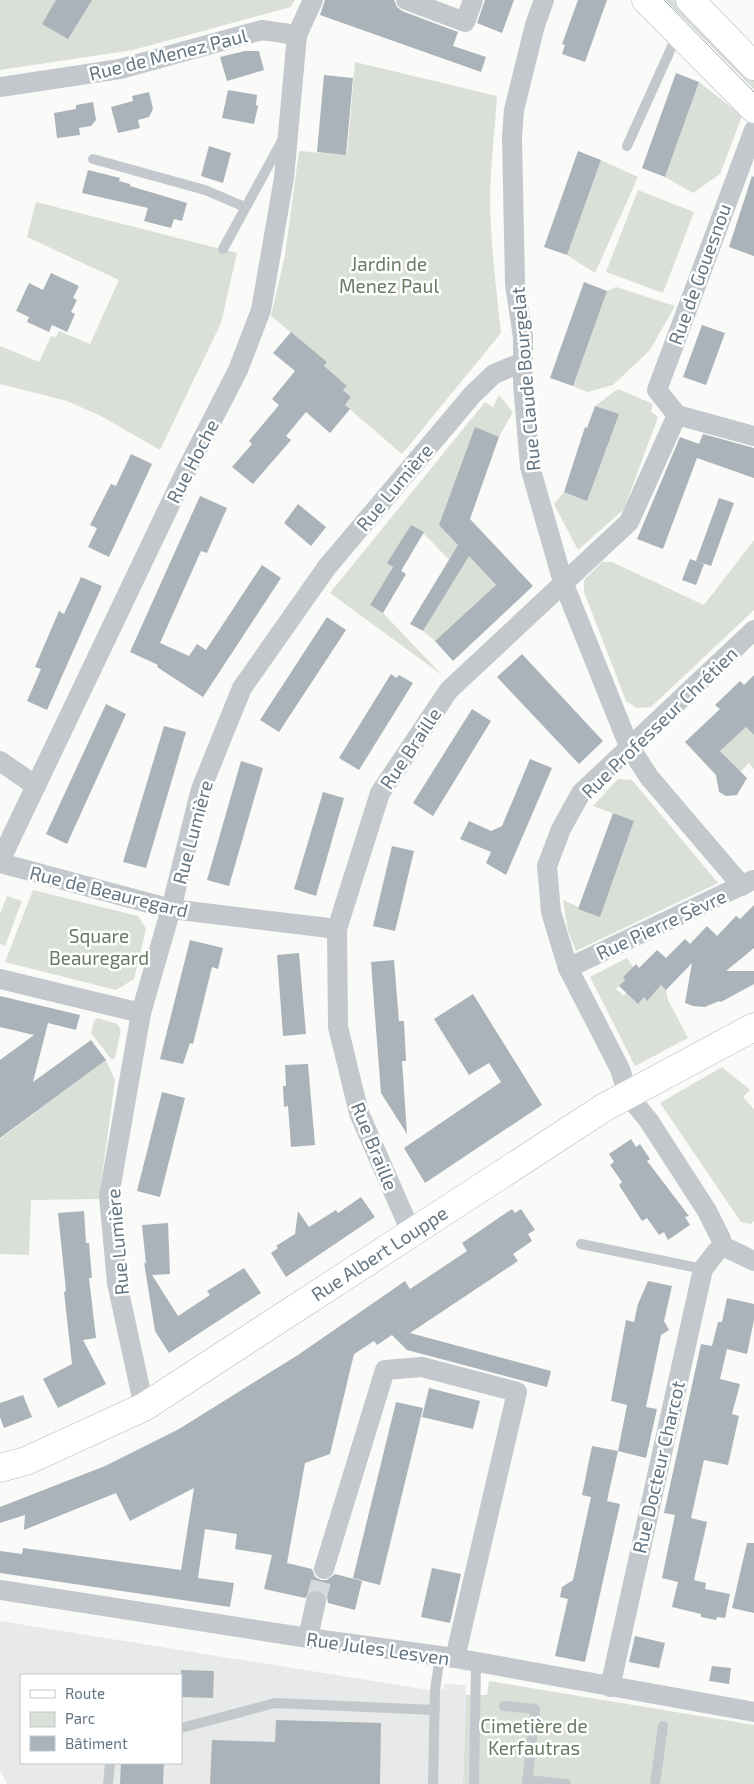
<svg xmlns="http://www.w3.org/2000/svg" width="754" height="1784" font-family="'Exo 2',sans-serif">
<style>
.built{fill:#e8e9e9;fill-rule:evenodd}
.green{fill:#dadfd7}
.building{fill:#aab3b9}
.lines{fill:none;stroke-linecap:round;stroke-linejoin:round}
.street-tunnel{stroke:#d5d9db;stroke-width:20;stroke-dasharray:20 10;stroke-linecap:butt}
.secondary-casing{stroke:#b3babf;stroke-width:29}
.lane{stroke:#c3c8cc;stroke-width:10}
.street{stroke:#c3c8cc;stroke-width:20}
.secondary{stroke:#fff;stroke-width:28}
.tram{stroke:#a2aab0;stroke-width:1}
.labels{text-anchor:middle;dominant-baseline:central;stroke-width:5;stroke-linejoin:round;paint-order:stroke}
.street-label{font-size:19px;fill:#657683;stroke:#fff}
.park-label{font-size:19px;fill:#687a64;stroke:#fff}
</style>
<rect width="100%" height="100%" fill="#fafaf8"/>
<!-- built -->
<path class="built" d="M0 1621 429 1690 444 1689V1684L466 1685 463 1784H7L0 1770ZM21 1675H181V1763H21Z"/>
<!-- green -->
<g class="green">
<polygon points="0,0 295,0 291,7 133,50 0,70"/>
<polygon points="655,0 680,0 754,76 754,102"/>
<path d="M355 62 497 96C495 128 491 160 490 192 490 239 496 287 501 333L402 454 345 405 351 397 343 390 347 386 335 376 321 370 327 362 271 316 285 255 299 151 347 155Z"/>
<polygon points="699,82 742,116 720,174 693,193 665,177"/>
<polygon points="601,160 638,177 595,273 567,255"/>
<polygon points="638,190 694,212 663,293 606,272"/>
<polygon points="36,202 237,253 221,323 160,450 101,416 67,401 0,384 0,346 39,362 51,336 56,337 59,331 90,344 119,280 27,237"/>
<polygon points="616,287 675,306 650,350 613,385 587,392 573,386 607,291"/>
<polygon points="618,389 653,404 651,412 658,417 624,509 578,550 554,504 564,492 587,500 618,414 595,406"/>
<path d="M499 395 513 412 499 437 475 428 443 519 439 524 496 585 435 641 423 631 461 568C442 557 431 536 411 525L388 563 393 567 370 605 383 613 442 675 330 593 485 402 493 407Z"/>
<polygon points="754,540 754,610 651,707 637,708 626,701 584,592 584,580 602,562 612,562 704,605"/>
<polygon points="746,727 754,735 754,769 749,763 740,772 720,751"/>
<polygon points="618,779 632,780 718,883 576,951 568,931 563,900 600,917 634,821 593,806"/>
<polygon points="33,890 138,916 146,929 134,979 116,990 5,962"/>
<polygon points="7,896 22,901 5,946 0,944 0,914"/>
<polygon points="627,958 633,967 623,977 625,980 616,989 624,996 626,993 638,1004 644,997 647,1000 661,985 666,990 668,1000 688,1038 635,1066 590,977"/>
<polygon points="98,1018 117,1024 121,1030 115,1058 112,1060 91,1033 94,1021"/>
<polygon points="106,1060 115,1080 99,1199 31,1200 29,1255 0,1254 0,1139"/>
<polygon points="722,1067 750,1090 743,1097 754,1109 754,1221 751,1224 741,1222 660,1103"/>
<polygon points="489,1681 754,1725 754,1784 463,1784 466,1695 487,1695"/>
</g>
<!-- building -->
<g class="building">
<polygon points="56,0 92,0 68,39 42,24"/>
<polygon points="325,0 394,0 397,7 402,11 458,32 453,46 486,57 481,72 320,15"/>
<polygon points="485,0 514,0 502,33 477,23"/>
<polygon points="578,0 607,0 585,62 562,54 565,45 562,44"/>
<polygon points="245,51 259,51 264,70 227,81 220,57"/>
<polygon points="676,73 699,82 665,177 642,168"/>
<polygon points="324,75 353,78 346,155 317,152"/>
<polygon points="228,90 257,95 256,105 258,106 254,124 222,118"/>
<polygon points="149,92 153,109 149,117 138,120 140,128 118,133 111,107 133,101 132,96"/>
<polygon points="93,102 96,120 91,126 79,128 80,135 57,138 54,113 76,109 76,105"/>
<polygon points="209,146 231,153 223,183 201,176"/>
<polygon points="578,151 601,160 567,255 544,247"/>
<polygon points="88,170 120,178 119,181 130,184 130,186 187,203 182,221 174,219 171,228 144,221 148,208 82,193"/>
<polygon points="752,176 754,177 754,256 729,247"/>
<polygon points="51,273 79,286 73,298 77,300 71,312 75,314 67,332 52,325 49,332 27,322 29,317 16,311 29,283 43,290"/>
<polygon points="584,282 607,291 573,386 550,378"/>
<polygon points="702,325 725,333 706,385 683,377"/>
<polygon points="291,332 327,362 324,366 347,386 343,390 351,397 345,405 350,409 330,433 306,412 286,436 291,440 253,484 232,467 252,444 249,441 279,405 272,399 295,371 273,353"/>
<polygon points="595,406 619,414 587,501 564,492 585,427 587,428"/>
<polygon points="475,427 499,437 470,519 533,586 453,661 435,641 496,585 469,556 423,631 410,624 458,545 439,525"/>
<polygon points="703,434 754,448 754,478 697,458 663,549 637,539 680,437 699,444"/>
<polygon points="131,454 152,464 109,557 88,547 97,528 90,525 111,484 116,486"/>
<polygon points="200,496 227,508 207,553 201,551 160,643 189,656 197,644 206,650 262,565 281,578 203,697 157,667 158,665 130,652"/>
<polygon points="719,498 734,503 711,566 696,561"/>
<polygon points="298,504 326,527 311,546 284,523"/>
<polygon points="411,525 424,532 401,571 406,574 383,613 370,605 393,567 387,563"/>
<polygon points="690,559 704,564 696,585 682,580"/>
<polygon points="81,577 102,586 47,710 27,701 41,669 35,667 59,611 64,614"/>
<polygon points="327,617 346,630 279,732 260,720"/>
<polygon points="522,654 603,741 579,764 497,677"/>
<polygon points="391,674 396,678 399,675 413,683 359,770 339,758"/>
<polygon points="754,675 754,735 746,727 720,751 747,778 737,795 726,796 719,792 716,775 685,742 720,709 715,705 740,681 744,685"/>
<polygon points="106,704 126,714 67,844 46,834"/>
<polygon points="472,709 491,721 433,816 413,803"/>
<polygon points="164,726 186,732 146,868 123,862"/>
<polygon points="530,759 552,768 506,875 486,863 491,852 460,839 469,821 491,831 502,826"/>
<polygon points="241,761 263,768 229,886 207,880"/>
<polygon points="323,792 344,798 316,896 294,889"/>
<polygon points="613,813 634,821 600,917 578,909"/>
<polygon points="392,846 414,851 395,931 373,926"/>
<polygon points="754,905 754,948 726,971 754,971 754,984 721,1002 719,1001 705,1007 693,1006 685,1003 692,963 666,990 661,985 647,1001 644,997 638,1004 619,986 625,980 623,977 636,964 639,968 657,950 666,958 685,939 690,944 707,926 717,936 736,916 740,919"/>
<polygon points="190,940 223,948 218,969 212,967 193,1044 190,1043 183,1064 160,1059"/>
<polygon points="299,953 306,1034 283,1036 277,955"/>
<polygon points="394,960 399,1021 404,1021 406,1061 402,1061 407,1134 381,1093 374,1003 371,962"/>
<polygon points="473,994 542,1105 425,1183 404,1148 501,1082 489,1063 469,1075 434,1019"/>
<polygon points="0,996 80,1015 76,1030 48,1023 33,1082 91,1040 106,1060 0,1138 0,1060 34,1035 0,1027"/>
<polygon points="308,1064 315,1145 291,1147 288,1106 284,1107 283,1086 286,1086 285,1065"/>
<polygon points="162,1092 185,1098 160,1197 137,1191"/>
<polygon points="631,1139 636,1147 640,1144 650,1159 647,1161 689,1216 685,1217 690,1225 668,1240 664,1232 659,1235 647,1218 642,1221 619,1185 622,1182 610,1165 614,1162 609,1154"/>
<polygon points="361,1197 375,1217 286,1277 271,1253 278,1248 276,1246 295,1234 298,1211 309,1227 336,1210 338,1213"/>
<polygon points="512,1209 515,1213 521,1209 535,1230 528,1234 532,1241 513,1254 518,1261 410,1333 551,1371 547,1387 407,1350 392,1335 377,1345 374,1341 354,1354 330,1454 305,1463 287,1563 312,1569 315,1577 321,1580 327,1580 335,1574 362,1581 355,1610 328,1603 327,1597 319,1590 312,1590 305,1598 264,1589 272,1555 235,1549 237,1534 205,1529 198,1578 234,1583 230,1607 0,1573 0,1551 22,1554 23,1548 181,1570 194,1488 130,1521 116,1493 24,1530 25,1515 0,1523 0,1507 105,1466 179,1429 298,1355 405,1281 410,1289 467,1251 462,1243"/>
<polygon points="84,1211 86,1243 89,1243 92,1278 89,1278 96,1338 83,1340 106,1384 58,1408 43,1379 72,1364 64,1292 66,1291 58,1213"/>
<polygon points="168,1223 170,1274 152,1275 178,1316 210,1295 207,1291 244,1268 261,1293 169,1353 155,1331 144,1262 146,1264 142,1225"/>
<polygon points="648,1281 672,1286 664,1321 669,1330 661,1335 646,1407 657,1409 646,1458 618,1451 627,1405 611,1401 626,1320 634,1322 638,1304"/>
<polygon points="727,1298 754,1304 754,1320 747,1354 727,1349 720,1379 740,1384 732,1414 739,1416 728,1465 704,1460 691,1518 707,1522 694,1580 706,1583 705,1589 730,1594 725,1618 717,1617 716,1620 701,1617 701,1614 672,1607 678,1582 662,1578 675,1515 664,1513 701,1344 712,1346 718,1322 722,1322"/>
<polygon points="429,1388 480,1401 473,1429 422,1417"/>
<polygon points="23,1395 32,1417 4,1428 0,1417 0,1403"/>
<polygon points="396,1402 423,1408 380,1585 353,1578"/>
<polygon points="592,1446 618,1451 607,1501 620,1504 585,1662 555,1656 568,1599 560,1597 562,1587 573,1580 591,1497 582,1495"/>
<polygon points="747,1543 754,1543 754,1613 732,1608"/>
<polygon points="432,1568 461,1574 450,1623 421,1617"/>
<polygon points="635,1636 665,1643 659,1668 629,1662"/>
<polygon points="712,1666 731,1668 729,1684 709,1681"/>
<polygon points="181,1670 214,1671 213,1698 181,1697"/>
<polygon points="276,1720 381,1723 380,1784 210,1784 212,1740 275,1742"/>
<polygon points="121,1763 164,1763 163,1784 120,1784"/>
</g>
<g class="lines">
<!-- street-tunnel -->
<polyline class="street-tunnel" points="316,1601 324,1569"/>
<!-- secondary casing -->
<g class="secondary-casing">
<g id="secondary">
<polyline points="646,0 754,109"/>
<polyline points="690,0 754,66"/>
<polyline points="0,1468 26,1461 144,1407 605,1107 754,1027"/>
</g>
</g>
<!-- lane -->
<g class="lane">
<polyline points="627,146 678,33"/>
<polyline points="93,159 205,190 245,207"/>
<polyline points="223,249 283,139"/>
<polyline points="581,1244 703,1269"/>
<polyline points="504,1706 535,1709 527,1784"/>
<polyline points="181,1728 275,1703 435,1710"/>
<polyline points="527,1780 566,1784"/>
<polyline points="108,1784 110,1763"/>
<polyline points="433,1784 435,1690 440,1657"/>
<polyline points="474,1784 476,1664"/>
<polyline points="655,1784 663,1726"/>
</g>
<!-- street -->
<g class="street">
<polyline points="406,0 465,22 473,0"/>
<polyline points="544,0 535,25 514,110 512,137 515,284 523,337 523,383 530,467 563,582 629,746 649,777 742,886"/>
<polyline points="0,87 120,69 262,30 297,35 313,0"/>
<polyline points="677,415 657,390 754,130"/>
<polyline points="0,761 36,786"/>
<polyline points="0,861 187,469 238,370 261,310 284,178 297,35"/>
<polyline points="0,863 171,909 337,929"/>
<polyline points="568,968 753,880"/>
<polyline points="0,979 141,1013"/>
<polyline points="411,1232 359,1113 338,1027 337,929 380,793 449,690 629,522 677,415 754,436"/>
<polyline points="721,1239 707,1211 649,1121 628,1095 620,1069 568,968 551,912 547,866 561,829 581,793 754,630"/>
<polyline points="729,1249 754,1261"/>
<polyline points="144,1407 117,1283 109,1196 141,1013 171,909 201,789 242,688 327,567 473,394 494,374 523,362"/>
<polyline points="324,1569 385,1370 422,1367 517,1392 455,1658"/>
<polyline points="0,1590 308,1638 455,1658 754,1712"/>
<polyline points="308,1638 316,1601"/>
<polyline points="610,1687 703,1269 717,1251"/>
</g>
<!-- secondary -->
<use href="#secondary" class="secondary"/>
<!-- tram -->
<polyline class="tram" points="664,0 754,92"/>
</g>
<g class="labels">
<!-- street labels -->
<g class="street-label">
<text transform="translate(168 54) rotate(-14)">Rue de Menez Paul</text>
<text transform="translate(699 274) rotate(-70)">Rue de Gouesnou</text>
<text transform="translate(525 379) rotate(-95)">Rue Claude Bourgelat</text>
<text transform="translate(192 461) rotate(-63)">Rue Hoche</text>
<text transform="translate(394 487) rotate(-50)">Rue Lumière</text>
<text transform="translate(659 722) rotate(-44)">Rue Professeur Chrétien</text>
<text transform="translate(410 748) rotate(-56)">Rue Braille</text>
<text transform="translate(192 832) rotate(-75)">Rue Lumière</text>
<text transform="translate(109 891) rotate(14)">Rue de Beauregard</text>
<text transform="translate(661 924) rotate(-25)">Rue Pierre Sèvre</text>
<text transform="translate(375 1146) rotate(68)">Rue Braille</text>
<text transform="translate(117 1242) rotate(-95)">Rue Lumière</text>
<text transform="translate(379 1253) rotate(-33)">Rue Albert Louppe</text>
<text transform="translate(658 1467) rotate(-77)">Rue Docteur Charcot</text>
<text transform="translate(378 1648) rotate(8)">Rue Jules Lesven</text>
</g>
<!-- park labels -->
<g class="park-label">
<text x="389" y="263">Jardin de<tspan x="389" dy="22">Menez Paul</tspan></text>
<text x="99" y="935">Square<tspan x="99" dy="22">Beauregard</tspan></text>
<text x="534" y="1725">Cimetière de<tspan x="534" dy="22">Kerfautras</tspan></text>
</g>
</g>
<!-- legend -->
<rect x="20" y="1674" width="162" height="90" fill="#ffffff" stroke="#c1c8cd"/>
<rect x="30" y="1690" width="25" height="8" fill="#ffffff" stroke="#c1c8cd"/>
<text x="65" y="1699" font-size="15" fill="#657683">Route</text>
<rect x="30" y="1712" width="25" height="15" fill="#dadfd7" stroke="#c1c8cd"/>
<text x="65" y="1724" font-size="15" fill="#657683">Parc</text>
<rect x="30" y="1736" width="25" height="15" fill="#aab3b9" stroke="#c1c8cd"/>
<text x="65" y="1749" font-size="15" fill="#657683">Bâtiment</text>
</svg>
